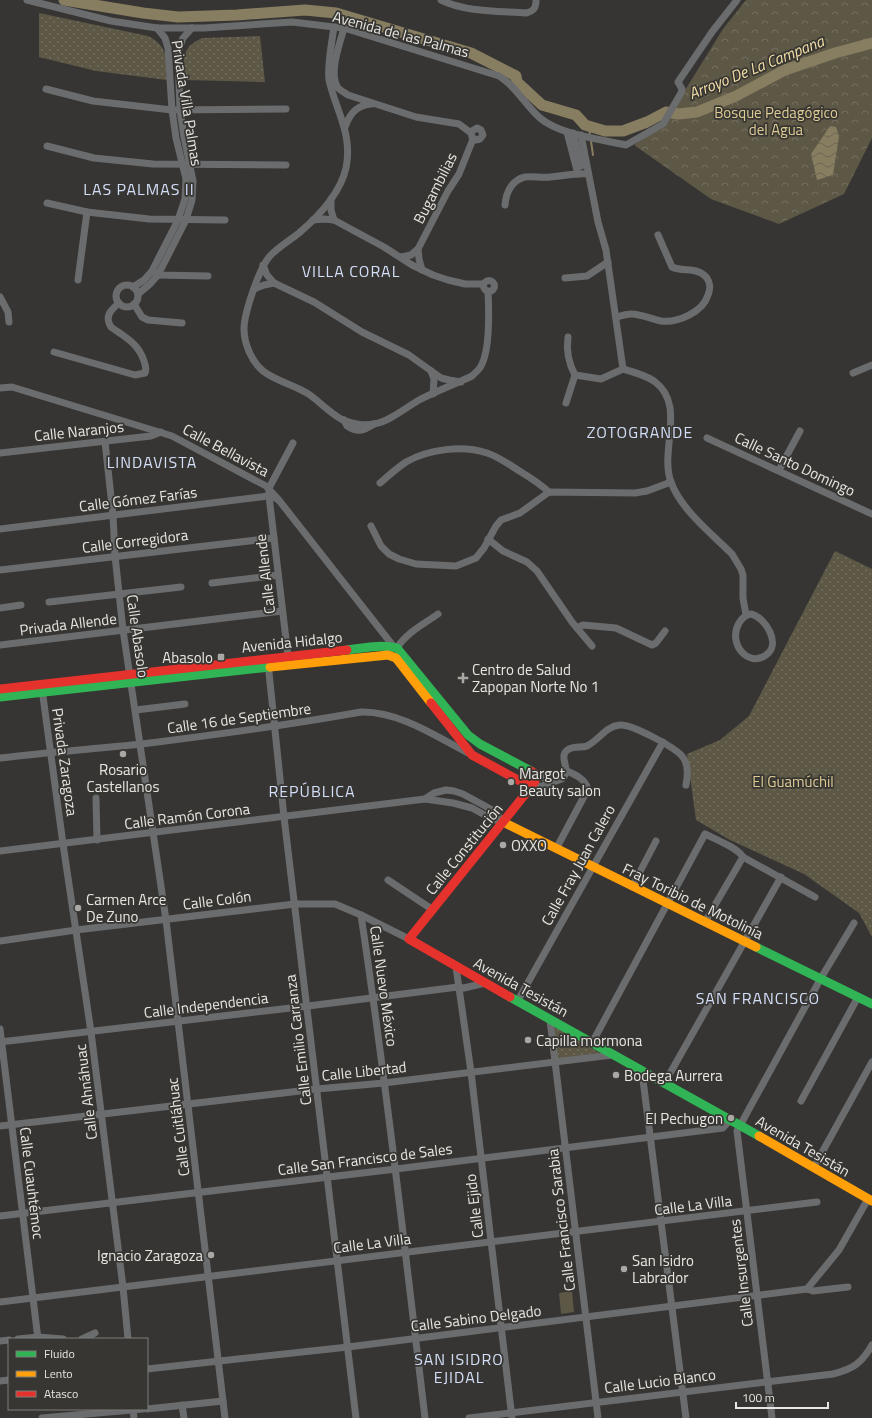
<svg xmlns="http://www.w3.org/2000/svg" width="872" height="1418" font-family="'Titillium Web',sans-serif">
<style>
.grass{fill:#5d5745}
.forest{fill:url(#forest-crowns)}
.park{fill:url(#park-dots)}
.water{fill:url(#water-waves)}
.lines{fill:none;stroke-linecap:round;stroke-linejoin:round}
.stream{stroke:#877d61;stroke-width:2}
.river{stroke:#877d61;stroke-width:11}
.street{stroke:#6b6c6e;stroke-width:7}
.fast{stroke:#30b455;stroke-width:9}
.slow{stroke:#ff9f0a;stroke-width:9}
.jam{stroke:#e5322d;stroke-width:9}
.poi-dot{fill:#a9a8a5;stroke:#373632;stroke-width:1.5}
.labels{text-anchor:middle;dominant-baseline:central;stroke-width:3.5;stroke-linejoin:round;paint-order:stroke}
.street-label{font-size:15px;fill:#e7e6e3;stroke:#373632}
.park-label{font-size:15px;fill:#dfcb94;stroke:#373632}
.poi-label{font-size:15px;fill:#e7e6e3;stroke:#373632;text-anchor:start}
.water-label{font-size:16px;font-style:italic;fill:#f3dfa7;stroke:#373632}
.neighbourhood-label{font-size:16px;letter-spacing:1px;fill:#d3defa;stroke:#373632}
</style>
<defs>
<pattern id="forest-crowns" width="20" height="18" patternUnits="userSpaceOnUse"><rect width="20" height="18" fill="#5d5745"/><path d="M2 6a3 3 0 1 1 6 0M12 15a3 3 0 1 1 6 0" fill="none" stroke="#746f60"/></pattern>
<pattern id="park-dots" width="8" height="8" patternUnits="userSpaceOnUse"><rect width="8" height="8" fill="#5d5745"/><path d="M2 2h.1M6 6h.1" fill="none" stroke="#746f60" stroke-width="1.8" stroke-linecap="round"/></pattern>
<pattern id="water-waves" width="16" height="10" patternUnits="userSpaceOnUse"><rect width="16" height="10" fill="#877d61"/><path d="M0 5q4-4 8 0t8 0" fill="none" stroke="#6d6755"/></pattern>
</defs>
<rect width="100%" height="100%" fill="#363533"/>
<!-- grass -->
<polygon class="grass" points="572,1291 574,1312 561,1314 559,1293"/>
<!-- forest -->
<polygon class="forest" points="746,0 872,0 872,138 844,194 779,224 711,199 634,145 664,124 723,29"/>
<!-- park -->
<g class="park">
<path d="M39 13 148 36C169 46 166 61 167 80L96 71 39 57Z"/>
<path d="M260 36 265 82 184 80C184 60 180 48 202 38Z"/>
<polygon points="835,551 872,569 872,937 859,913 804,874 730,840 696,820 687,754 720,740 749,716"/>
<polygon points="552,1025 600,1053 557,1060"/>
</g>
<!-- water -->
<polygon class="water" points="830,126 836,127 839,136 833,175 817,180 811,154"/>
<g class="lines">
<!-- stream -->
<g class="stream">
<polyline points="589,126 590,136"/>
<polyline points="591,141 593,155"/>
</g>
<!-- river -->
<polyline class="river" points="64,0 143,13 178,17 237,15 305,10 336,13 471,53 516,76 517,82 542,105 576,115 585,125 605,131 623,131 647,122 666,112 678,114 697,112 736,96 785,70 835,53 872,43"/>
<!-- street -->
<g class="street">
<path d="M27 0 111 21 157 28H204L292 22 334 27 344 28 499 76C516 86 525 105 540 118 560 135 600 139 626 145L663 124 681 93 682 89 678 82 712 32 737 0"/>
<path d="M441 0C465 12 499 11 526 13 534 11 536 8 536 0"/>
<path d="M334 27C332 41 327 66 329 80 336 111 353 134 346 168 340 194 319 216 299 233 289 241 278 247 270 256 259 268 244 314 244 329 244 344 252 362 263 371 277 382 296 385 310 395 321 403 331 414 343 420 351 424 365 426 374 424 391 421 406 407 421 399 437 391 455 384 472 376 475 373 479 370 481 366 490 350 489 311 488 291"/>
<path d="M344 28C340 43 328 74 338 88 341 91 345 93 348 95L416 117 459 124 471 133 472 137 476 140 480 139 483 135 481 130 477 128 472 131 471 133"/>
<polyline points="46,89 93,101 172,110 286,109"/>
<path d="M345 127C350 113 357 105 372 104"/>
<polyline points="567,132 578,174"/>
<polyline points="573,133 581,166"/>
<path d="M581 135 598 222 606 250 623 369C634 372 645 375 654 381 687 405 659 450 671 482 681 510 712 534 732 554L741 569 743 575V598L746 615"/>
<polyline points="47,146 94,158 153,164 286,165"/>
<polyline points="331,199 331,210 334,220"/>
<polyline points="47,203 87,212 149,219 225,220"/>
<path d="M505 205C506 192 512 180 525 177 533 176 542 178 550 177 563 176 575 173 588 174"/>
<polyline points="313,220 324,219 334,220 384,247 412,265 433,275 448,280 465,284 483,284"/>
<polyline points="418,249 419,259 422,270"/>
<polyline points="401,257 411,255 418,249 448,191 459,174 473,139"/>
<polyline points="263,265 267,275 274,283 314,302 362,332 409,355 441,378 449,380 461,382"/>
<polyline points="155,273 158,275 208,276"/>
<polyline points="565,278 587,276 608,262"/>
<polyline points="78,280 87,212"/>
<circle cx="489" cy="286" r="5.5"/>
<circle cx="127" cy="296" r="11"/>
<polyline points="133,287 144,280 152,271 178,220 185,199 186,179 176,138 172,110 168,48 165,38 157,28"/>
<polyline points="254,289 264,285 274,283"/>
<polyline points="138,294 150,284 158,275 186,220 192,200 193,181 184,137 180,110 178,52 183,38 192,28"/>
<polyline points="0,297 8,312 9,322"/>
<polyline points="134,304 142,317 148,320 182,323"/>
<path d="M616 317C621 316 626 314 631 314 641 314 651 319 661 321 678 323 703 312 708 295 711 288 710 280 704 275 696 267 682 272 672 267L658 235"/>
<path d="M54 352 135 375 145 373C147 368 145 365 144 361 138 343 126 338 111 327 104 316 111 310 119 303"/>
<polyline points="431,371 434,379 433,394"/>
<polyline points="853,373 872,365"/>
<polyline points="575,375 601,379 623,369"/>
<polyline points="0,388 12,387 172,436 266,486 278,499 394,647"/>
<path d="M566 403 575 375C568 362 566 351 568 337"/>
<path d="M344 420 347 426C357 433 364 431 374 424"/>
<polyline points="707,438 872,514"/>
<polyline points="105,442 113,515 115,556 123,630 166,920 225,1418"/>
<polyline points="0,453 142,437 151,436 161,432"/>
<polyline points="779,470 800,431"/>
<path d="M380 483C388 476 397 468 406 462 429 449 462 445 487 453 499 457 510 465 521 472 531 478 540 484 549 492"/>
<polyline points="371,526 381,546 389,554 399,559 416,564 456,566 476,558 484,548 496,526 501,520 520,513 549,492 635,493 647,491 671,482"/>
<polyline points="0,529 269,496 272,496 277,499"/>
<polyline points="488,539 503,551 527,562 537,571 572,622 592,646"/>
<polyline points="0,570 274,538"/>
<polyline points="212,583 278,575"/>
<polyline points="49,602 181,587"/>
<polyline points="0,608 21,605"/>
<path d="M751 614C765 617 782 644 766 655 749 668 727 644 739 623 742 618 745 615 751 614Z"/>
<polyline points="577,628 583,625 616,628 652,645 656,643 665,631"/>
<polyline points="0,645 282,611"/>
<path d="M397 648C406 633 424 624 438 614"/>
<polyline points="288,656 269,496 269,488 293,443"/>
<polyline points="268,663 284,817 356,1418"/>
<polyline points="42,689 63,844 91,1032 123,1287 128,1339"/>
<polyline points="136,710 185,704"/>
<path d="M0 758C47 752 95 749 142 744 215 735 288 725 361 712 399 711 437 737 470 754"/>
<polyline points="536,774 552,782"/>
<path d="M531 787 542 786 562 779C573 769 556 756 569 749 575 746 582 748 587 746 599 740 606 726 620 725 632 724 674 747 682 756 689 764 688 775 686 785"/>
<polyline points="96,798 97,840"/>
<polyline points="425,799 453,803 472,808 492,819 503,822"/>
<path d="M556 849 588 789C585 779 576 775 567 771"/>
<polyline points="0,851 425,799 434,793 446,790 454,791 463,794 496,812 503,822"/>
<polyline points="388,880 433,910"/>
<polyline points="632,887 656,841"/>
<path d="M361 915C386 1082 405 1250 425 1418"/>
<polyline points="705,922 743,857"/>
<polyline points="0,941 76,930 295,904 335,904 361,915 409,939"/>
<polyline points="456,967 471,1072 512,1418"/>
<polyline points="517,1002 663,742"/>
<polyline points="550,1020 598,1418"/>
<polyline points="0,1029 38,1339"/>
<polyline points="0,1042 308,1006 458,987 464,988 485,983"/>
<path d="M592 1043 705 834C715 839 738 848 743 857L815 897"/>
<polyline points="642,1072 686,1418"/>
<polyline points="664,1084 781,877"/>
<polyline points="801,1101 858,997"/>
<polyline points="0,1126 317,1089 384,1083 612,1055"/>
<polyline points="814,1167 872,1062"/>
<polyline points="0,1216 396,1169 723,1128 730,1120"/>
<polyline points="807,1289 839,1250 868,1199"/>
<polyline points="0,1302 817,1202"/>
<polyline points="18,1339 38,1337 63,1339"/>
<polyline points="82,1339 95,1333"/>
<polyline points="0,1341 9,1340"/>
<polyline points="147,1369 348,1347 807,1289 813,1291 848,1287"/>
<polyline points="0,1381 9,1380"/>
<polyline points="182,1405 184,1418"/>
<polyline points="133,1409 134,1418"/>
<polyline points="147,1409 223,1401"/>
<polyline points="42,1418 143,1409"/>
<path d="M469 1418 833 1374C853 1369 862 1363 872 1345"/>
<polyline points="772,1418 737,1131 821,978 854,923"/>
</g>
<!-- fast -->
<g class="fast">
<path d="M347 650C363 648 381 644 397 648L468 735 480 744 531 771"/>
<polyline points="0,697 270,667"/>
<polyline points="756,947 872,1004"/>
<polyline points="510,997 759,1136"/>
</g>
<!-- slow -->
<g class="slow">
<polyline points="270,667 388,655 396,658 431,703"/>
<polyline points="503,822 756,947"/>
<polyline points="759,1136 872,1201"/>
</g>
<!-- jam -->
<g class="jam">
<polyline points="0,689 347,650"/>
<polyline points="431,703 472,755 531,787"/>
<polyline points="510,997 409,939 531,787 535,781 536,774 531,771"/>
</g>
</g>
<!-- markers -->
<g class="poi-dot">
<rect x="217" y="653" width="8" height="8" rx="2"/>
<path d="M461 672h4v4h4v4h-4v4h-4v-4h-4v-4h4z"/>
<circle cx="123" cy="754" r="4"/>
<circle cx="511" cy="782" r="4"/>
<circle cx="503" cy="845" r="4"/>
<circle cx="78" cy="908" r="4"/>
<circle cx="528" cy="1040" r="4"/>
<circle cx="616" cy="1075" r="4"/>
<circle cx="731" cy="1118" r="4"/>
<circle cx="211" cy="1255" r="4"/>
<circle cx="624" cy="1269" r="4"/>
</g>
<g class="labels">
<!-- street labels -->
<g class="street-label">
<text transform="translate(401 34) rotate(15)">Avenida de las Palmas</text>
<text transform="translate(187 103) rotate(81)">Privada Villa Palmas</text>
<text transform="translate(435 188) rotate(-63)">Bugambilias</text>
<text transform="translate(79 431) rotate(-6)">Calle Naranjos</text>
<text transform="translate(226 450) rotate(28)">Calle Bellavista</text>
<text transform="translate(795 464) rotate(25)">Calle Santo Domingo</text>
<text transform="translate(138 499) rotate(-7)">Calle Gómez Farías</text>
<text transform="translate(135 541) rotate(-7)">Calle Corregidora</text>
<text transform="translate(265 574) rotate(-97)">Calle Allende</text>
<text transform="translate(68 624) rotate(-7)">Privada Allende</text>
<text transform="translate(138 636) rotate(82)">Calle Abasolo</text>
<text transform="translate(292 642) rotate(-6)">Avenida Hidalgo</text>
<text transform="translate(239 718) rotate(-8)">Calle 16 de Septiembre</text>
<text transform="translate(65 762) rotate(82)">Privada Zaragoza</text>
<text transform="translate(187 816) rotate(-7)">Calle Ramón Corona</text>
<text transform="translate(464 849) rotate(-51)">Calle Constitución</text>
<text transform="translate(578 865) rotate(-61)">Calle Fray Juan Calero</text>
<text transform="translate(217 900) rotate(-7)">Calle Colón</text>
<text transform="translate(693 901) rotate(26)">Fray Toribio de Motolinía</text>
<text transform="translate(384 986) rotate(82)">Calle Nuevo México</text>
<text transform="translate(521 987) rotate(29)">Avenida Tesistán</text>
<text transform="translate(206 1005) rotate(-7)">Calle Independencia</text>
<text transform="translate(298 1040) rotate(-97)">Calle Emilio Carranza</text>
<text transform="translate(364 1071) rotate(-6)">Calle Libertad</text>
<text transform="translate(86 1092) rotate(-97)">Calle Ahnáhuac</text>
<text transform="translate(178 1127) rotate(-97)">Calle Cuitláhuac</text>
<text transform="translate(803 1146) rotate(30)">Avenida Tesistán</text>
<text transform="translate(365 1159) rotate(-7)">Calle San Francisco de Sales</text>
<text transform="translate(32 1183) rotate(83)">Calle Cuauhtémoc</text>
<text transform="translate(693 1205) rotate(-7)">Calle La Villa</text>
<text transform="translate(474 1206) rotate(-97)">Calle Ejido</text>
<text transform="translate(561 1220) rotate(-97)">Calle Francisco Sarabia</text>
<text transform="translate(372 1243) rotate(-7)">Calle La Villa</text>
<text transform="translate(741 1273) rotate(-97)">Calle Insurgentes</text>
<text transform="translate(476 1318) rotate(-7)">Calle Sabino Delgado</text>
<text transform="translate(660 1381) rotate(-7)">Calle Lucio Blanco</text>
</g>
<!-- park labels -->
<g class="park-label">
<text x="776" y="112">Bosque Pedagógico<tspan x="776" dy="17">del Agua</tspan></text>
<text x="793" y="781">El Guamúchil</text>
</g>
<!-- poi labels -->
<g class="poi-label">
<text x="213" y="657" text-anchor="end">Abasolo</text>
<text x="472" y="669">Centro de Salud<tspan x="472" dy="17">Zapopan Norte No 1</tspan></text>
<text x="123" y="769" text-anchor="middle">Rosario<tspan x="123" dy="17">Castellanos</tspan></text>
<text x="519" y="773">Margot<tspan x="519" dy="17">Beauty salon</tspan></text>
<text x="511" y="845">OXXO</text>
<text x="86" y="899">Carmen Arce<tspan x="86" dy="17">De Zuno</tspan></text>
<text x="536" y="1040">Capilla mormona</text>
<text x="624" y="1075">Bodega Aurrera</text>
<text x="723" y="1118" text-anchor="end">El Pechugon</text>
<text x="203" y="1255" text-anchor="end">Ignacio Zaragoza</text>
<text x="632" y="1260">San Isidro<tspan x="632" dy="17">Labrador</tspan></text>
</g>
<!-- water labels -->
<g class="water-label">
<text transform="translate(756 67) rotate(-22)">Arroyo De La Campana</text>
</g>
<!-- neighbourhood labels -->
<g class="neighbourhood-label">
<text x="139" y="189">LAS PALMAS II</text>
<text x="351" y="271">VILLA CORAL</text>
<text x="640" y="432">ZOTOGRANDE</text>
<text x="152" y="462">LINDAVISTA</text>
<text x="312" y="791">REPÚBLICA</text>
<text x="758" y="998">SAN FRANCISCO</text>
<text x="459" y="1359">SAN ISIDRO<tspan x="459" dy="18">EJIDAL</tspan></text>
</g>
</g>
<!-- legend -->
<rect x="8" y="1338" width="140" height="72" fill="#373632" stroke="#7d7c79"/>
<rect x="16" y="1351" width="20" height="6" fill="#30b455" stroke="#7d7c79"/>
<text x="44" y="1358" font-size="12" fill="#e7e6e3">Fluido</text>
<rect x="16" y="1371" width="20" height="6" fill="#ff9f0a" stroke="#7d7c79"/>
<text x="44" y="1378" font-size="12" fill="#e7e6e3">Lento</text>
<rect x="16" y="1391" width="20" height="6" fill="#e5322d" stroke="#7d7c79"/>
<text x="44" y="1398" font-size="12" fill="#e7e6e3">Atasco</text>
<!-- scale -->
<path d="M736 1402v6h92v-6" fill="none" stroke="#e7e6e3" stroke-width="2"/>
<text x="742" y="1402" font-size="12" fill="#e7e6e3" stroke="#373632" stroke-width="3" paint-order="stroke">100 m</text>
</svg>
